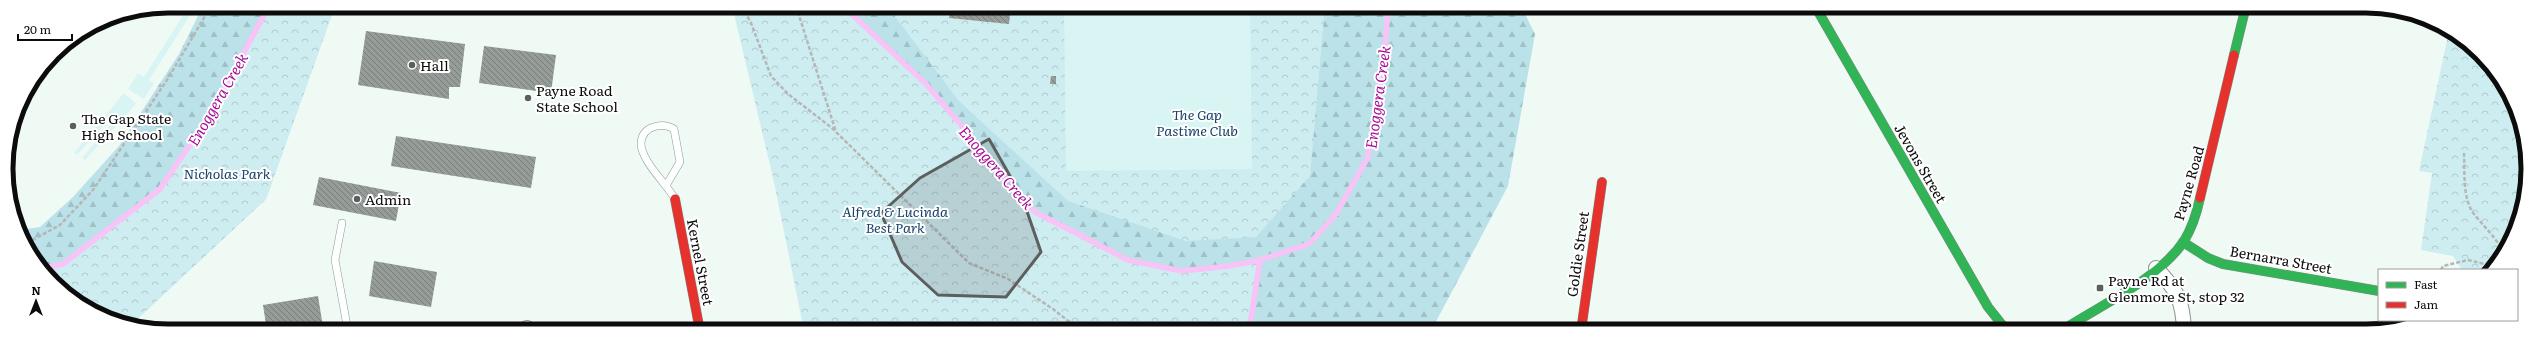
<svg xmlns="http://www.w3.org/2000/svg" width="2534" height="337" font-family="Literata,serif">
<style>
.forest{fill:url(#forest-firs)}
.park{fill:url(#park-crowns)}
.pitch{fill:#d8f5f4}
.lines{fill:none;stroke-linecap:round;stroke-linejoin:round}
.stream{stroke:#f8c3f6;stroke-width:5.5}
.building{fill:url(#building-back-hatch)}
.lane-casing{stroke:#8f9391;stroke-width:8}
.street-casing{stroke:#8f9391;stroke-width:16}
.fast-casing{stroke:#858a88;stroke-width:10}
.jam-casing{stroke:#858a88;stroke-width:10}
.path{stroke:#b5b7b6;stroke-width:2.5;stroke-dasharray:4 2;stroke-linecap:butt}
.lane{stroke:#fdfefe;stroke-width:7}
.street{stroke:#fdfefe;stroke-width:14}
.fast{stroke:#30b455;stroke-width:9}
.jam{stroke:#e5322d;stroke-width:9}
.marked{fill:#5c5f5e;fill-opacity:0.2;stroke:#5c5f5e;stroke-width:3;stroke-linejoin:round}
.poi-dot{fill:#5c5f5e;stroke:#fff;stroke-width:1.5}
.labels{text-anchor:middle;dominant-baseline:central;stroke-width:4;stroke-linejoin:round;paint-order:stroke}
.poi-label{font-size:14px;fill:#0c0c0c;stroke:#fff;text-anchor:start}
.park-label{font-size:14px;font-style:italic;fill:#174269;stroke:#fff}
.street-label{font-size:14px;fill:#0c0c0c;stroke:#fff}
.water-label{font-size:15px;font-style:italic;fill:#a80b94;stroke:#fff}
.rim{fill:none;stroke:#0c0c0c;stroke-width:5}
</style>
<defs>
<pattern id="forest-firs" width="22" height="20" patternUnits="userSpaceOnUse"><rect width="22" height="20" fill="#bbe1e9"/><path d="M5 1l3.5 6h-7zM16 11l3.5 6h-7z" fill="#a0c0c7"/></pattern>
<pattern id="park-crowns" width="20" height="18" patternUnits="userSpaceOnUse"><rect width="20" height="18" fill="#ceedf1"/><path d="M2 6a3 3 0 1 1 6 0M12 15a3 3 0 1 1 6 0" fill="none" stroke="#b0cacd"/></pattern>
<pattern id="building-back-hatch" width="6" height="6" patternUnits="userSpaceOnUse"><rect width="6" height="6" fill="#969d99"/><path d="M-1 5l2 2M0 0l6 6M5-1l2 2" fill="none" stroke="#797e7b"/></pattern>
</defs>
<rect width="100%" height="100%" fill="#f0faf5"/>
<!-- forest -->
<g class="forest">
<polygon points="203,6 335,6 266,199 132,324 96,314 46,275 20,230 40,227 73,197 119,146 179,54"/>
<polygon points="843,6 1521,6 1535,34 1508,186 1431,331 1245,331 1251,319 1260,260 1229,266 1182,271 1128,260 1035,212 926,84"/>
</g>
<!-- park -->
<g class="park">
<polygon points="269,6 335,6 266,199 132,324 96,314 46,275 42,268 63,264 160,189 210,115"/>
<polygon points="725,6 843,6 926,84 1035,212 1128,260 1182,271 1229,266 1260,260 1251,319 1245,331 804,331 774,182 734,14"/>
<polygon points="887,6 1325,6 1310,176 1256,237 1186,241 1068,201 959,101"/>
<polygon points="2449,31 2488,62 2519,116 2528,179 2511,240 2490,270 2462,270 2453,256 2421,250 2432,173 2419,171"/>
</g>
<!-- pitch -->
<g class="pitch">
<polygon points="189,6 196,6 149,80 154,83 144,99 128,89 138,73 144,77"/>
<polygon points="1064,6 1250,6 1252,169 1066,171"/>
<polygon points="124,93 136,104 85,160 82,158 116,118 113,115 77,155 74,153"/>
</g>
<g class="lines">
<!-- stream -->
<g class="stream">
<polyline points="843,6 926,84 1035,212 1128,260 1182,271 1229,266 1260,260 1309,244 1336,214 1368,157 1384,63 1388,6"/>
<polyline points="42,268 63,264 160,189 210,115 269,6"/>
<polyline points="1245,331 1251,319 1260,260"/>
</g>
</g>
<!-- building -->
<g class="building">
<polygon points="951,6 1011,6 1009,24 949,18"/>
<rect x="1050" y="6" width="5" height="5"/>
<polygon points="366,31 465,44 460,87 449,87 449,99 358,85"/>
<polygon points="484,46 556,55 551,93 479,83"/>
<polygon points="1051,76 1056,76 1056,84 1050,84"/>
<polygon points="396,136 536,157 531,188 391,166"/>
<polygon points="319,177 401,193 396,221 313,205"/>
<polygon points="374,261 437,272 431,307 369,296"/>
<polygon points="318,296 323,327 302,331 267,331 263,305"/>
</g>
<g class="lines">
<!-- lane casing -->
<g class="lane-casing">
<g id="lane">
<path d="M667 184 680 162 674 129C662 122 642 126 641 143 641 161 666 183 675 199"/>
<polyline points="342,223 335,260 348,331"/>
</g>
</g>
<!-- street casing -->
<g class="street-casing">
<g id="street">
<path d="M2156 268C2177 290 2183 300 2184 331"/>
<polyline points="527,328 527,331"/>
</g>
</g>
<!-- fast casing -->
<g class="fast-casing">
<g id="fast">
<polyline points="1815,6 1988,307 2007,331"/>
<polyline points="2234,55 2246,6"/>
<polyline points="2183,242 2208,258 2223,264 2379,291"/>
<path d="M2061 331C2099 306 2159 279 2184 241 2192 228 2197 212 2200 198"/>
</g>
</g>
<!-- jam casing -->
<g class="jam-casing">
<g id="jam">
<polyline points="2200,198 2234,55"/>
<polyline points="675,199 700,331"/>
<polyline points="1581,331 1602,182"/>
</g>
</g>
<!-- path -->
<g class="path">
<polyline points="742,6 751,23 771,76 788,94 832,128 969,263 1008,279 1053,309 1081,331"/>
<polyline points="796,6 836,132"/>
<path d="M2464 153C2465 172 2462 198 2474 214 2484 227 2496 237 2503 252"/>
<polyline points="27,243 60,225 93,190 167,80 211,6"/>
<polyline points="2441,270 2443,266 2468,260 2493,266"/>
</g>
<!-- lane -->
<use href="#lane" class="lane"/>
<!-- street -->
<use href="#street" class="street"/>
<!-- fast -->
<use href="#fast" class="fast"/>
<!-- jam -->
<use href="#jam" class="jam"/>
</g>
<!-- marked area -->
<path class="marked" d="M989 139 1022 197 1041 252 1006 297 938 295 902 262 881 213 920 178Z"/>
<!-- markers -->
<g class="poi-dot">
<circle cx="412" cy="65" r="4"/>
<circle cx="528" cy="98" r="4"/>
<circle cx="73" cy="126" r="4"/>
<circle cx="357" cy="199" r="4"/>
<rect x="2096" y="284" width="8" height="8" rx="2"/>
</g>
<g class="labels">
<!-- poi labels -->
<g class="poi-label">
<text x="420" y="65">Hall</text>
<text x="536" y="90">Payne Road<tspan x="536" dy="16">State School</tspan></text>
<text x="81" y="118">The Gap State<tspan x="81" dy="16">High School</tspan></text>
<text x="365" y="199">Admin</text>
<text x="2108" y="280">Payne Rd at<tspan x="2108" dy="16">Glenmore St, stop 32</tspan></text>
</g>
<!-- park labels -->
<g class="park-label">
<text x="1197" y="114">The Gap<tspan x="1197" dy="16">Pastime Club</tspan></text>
<text x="227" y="173">Nicholas Park</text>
<text x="895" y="211">Alfred &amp; Lucinda<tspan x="895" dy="16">Best Park</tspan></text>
</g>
<!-- street labels -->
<g class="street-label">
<text transform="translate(1921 163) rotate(60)">Jevons Street</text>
<text transform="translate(2188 183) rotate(-74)">Payne Road</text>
<text transform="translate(1577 254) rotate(-82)">Goldie Street</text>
<text transform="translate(2281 259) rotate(10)">Bernarra Street</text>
<text transform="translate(701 262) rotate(79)">Kernel Street</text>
</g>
<!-- water labels -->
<g class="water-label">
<text transform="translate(1377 97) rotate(-82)">Enoggera Creek</text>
<text transform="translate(217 99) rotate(-60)">Enoggera Creek</text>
<text transform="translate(997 167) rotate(49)">Enoggera Creek</text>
</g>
</g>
<!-- crop -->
<path d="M0 0H2534V337H0ZM168 13H2366A155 155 0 0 1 2521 168V169A155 155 0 0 1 2366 324H168A155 155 0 0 1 13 169V168A155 155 0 0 1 168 13Z" fill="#fff" fill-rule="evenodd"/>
<path class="rim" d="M168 13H2366A155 155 0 0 1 2521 168V169A155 155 0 0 1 2366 324H168A155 155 0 0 1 13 169V168A155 155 0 0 1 168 13Z"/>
<!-- legend -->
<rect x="2378" y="269" width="140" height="52" fill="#ffffff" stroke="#9e9e9e"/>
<rect x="2386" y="282" width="20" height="6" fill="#30b455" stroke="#9e9e9e"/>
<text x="2414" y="289" font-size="12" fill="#0c0c0c">Fast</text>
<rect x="2386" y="302" width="20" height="6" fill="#e5322d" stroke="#9e9e9e"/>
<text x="2414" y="309" font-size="12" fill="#0c0c0c">Jam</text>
<!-- north arrow -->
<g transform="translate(36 301)" stroke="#ffffff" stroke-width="3" paint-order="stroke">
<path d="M0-3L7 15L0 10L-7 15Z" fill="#0c0c0c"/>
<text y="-6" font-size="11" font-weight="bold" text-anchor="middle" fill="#0c0c0c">N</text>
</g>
<!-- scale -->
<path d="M18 34v6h54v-6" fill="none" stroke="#0c0c0c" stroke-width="2"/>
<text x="24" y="34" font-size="12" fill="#0c0c0c" stroke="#ffffff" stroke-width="3" paint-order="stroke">20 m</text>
</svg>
